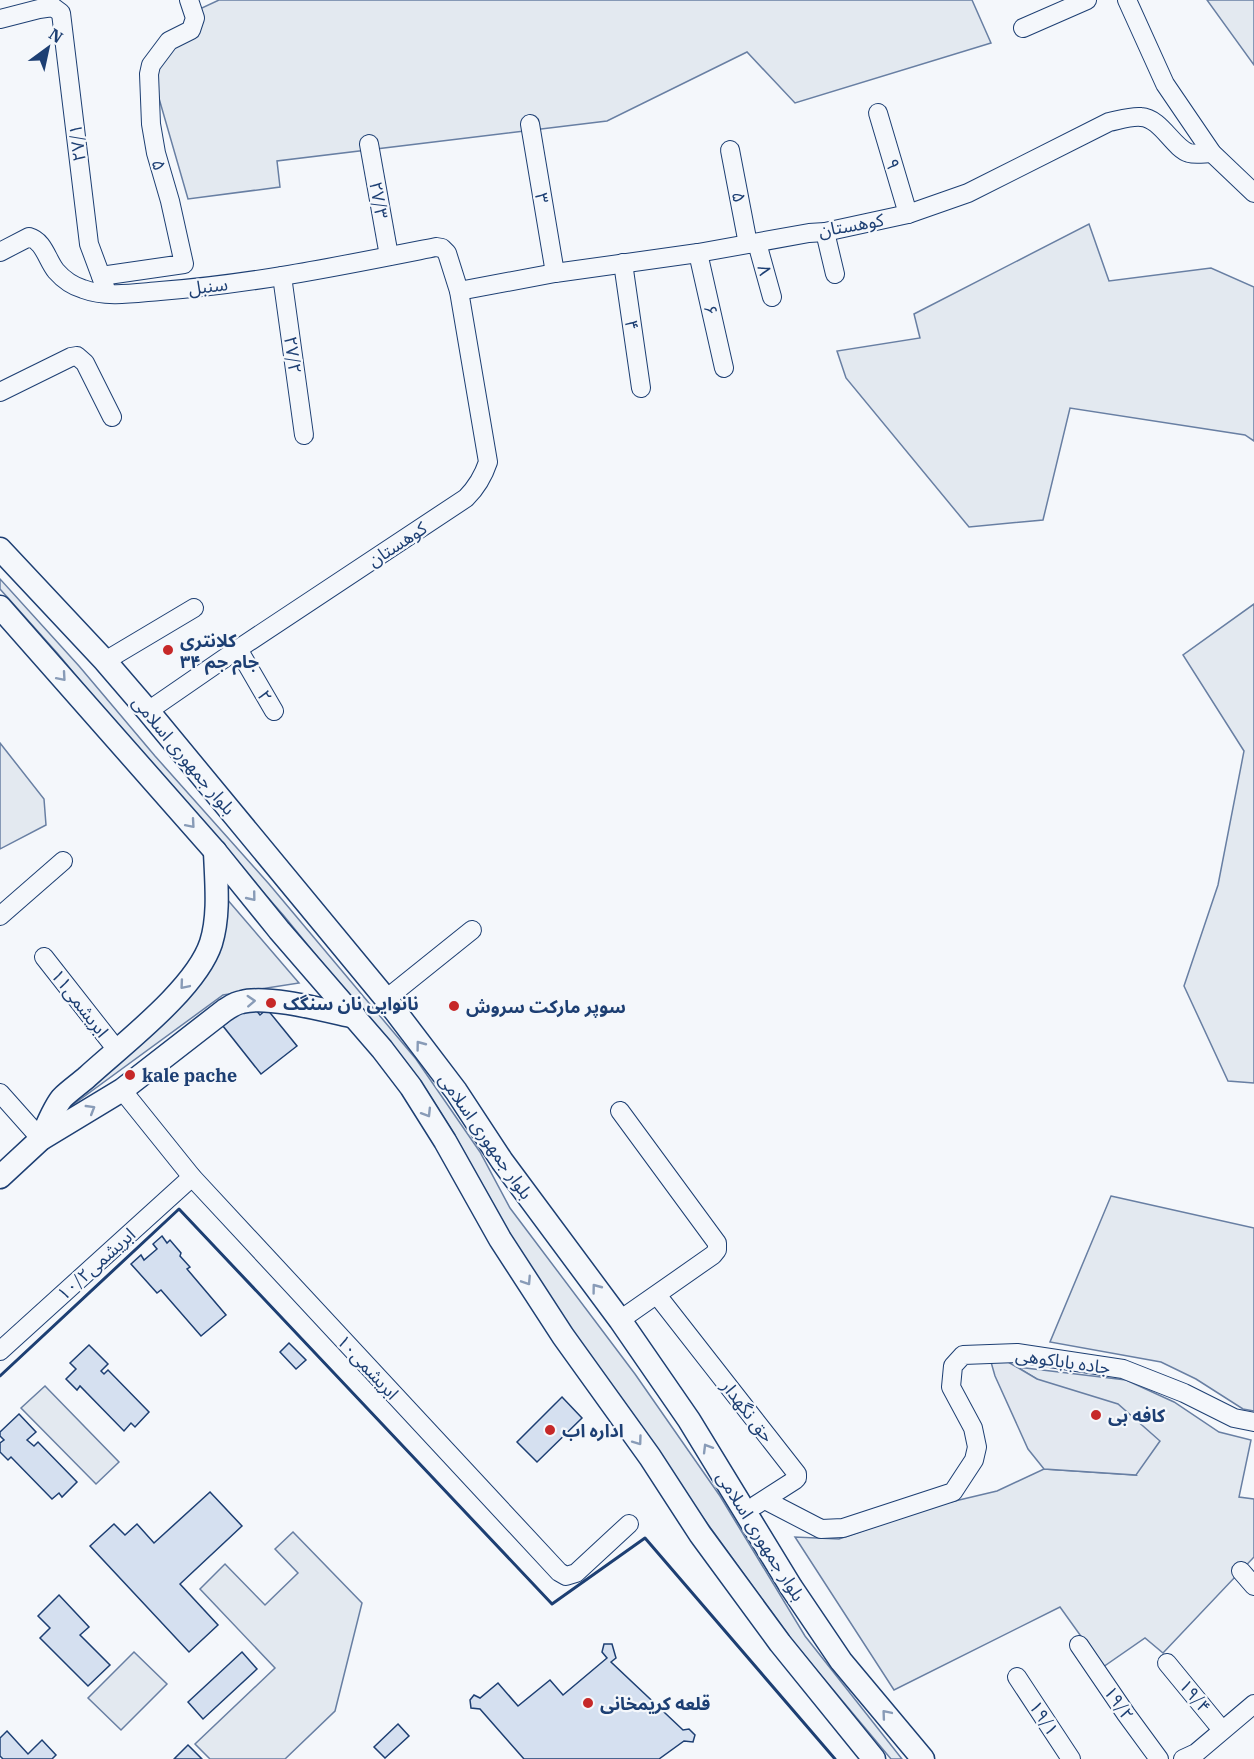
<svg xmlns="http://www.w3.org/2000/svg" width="1254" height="1759" font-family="'IBM Plex Serif','Noto Sans Arabic',serif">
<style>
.green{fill:#e3e9f0;stroke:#687fa3;stroke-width:1.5}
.parking{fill:#e3e8f0;stroke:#687fa3;stroke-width:1.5}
.building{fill:#d5e0f0;stroke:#1d3f73;stroke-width:1.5}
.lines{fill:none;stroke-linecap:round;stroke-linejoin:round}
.minor-casing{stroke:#1d3f73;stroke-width:20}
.major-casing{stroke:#1d3f73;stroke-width:25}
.minor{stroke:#f4f7fb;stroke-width:18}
.major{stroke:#f4f7fb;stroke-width:22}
.wall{stroke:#1d3f73;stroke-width:3}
.oneway{stroke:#889bb7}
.poi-dot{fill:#c62828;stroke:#f4f7fb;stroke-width:2}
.labels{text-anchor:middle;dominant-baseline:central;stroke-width:4.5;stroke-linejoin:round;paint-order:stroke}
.street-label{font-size:18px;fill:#1d3f73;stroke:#f4f7fb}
.poi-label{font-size:18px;font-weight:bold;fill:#1d3f73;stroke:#f4f7fb;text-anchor:start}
</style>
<rect width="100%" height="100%" fill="#f4f7fb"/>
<!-- green -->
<g class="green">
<polygon points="219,0 972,0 991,43 795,103 747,52 607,121 277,161 280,187 188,199 156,88 160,58 191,13"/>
<polygon points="1207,0 1254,0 1254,65"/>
<polygon points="1089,224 1109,281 1211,268 1254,287 1254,441 1245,435 1070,408 1043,520 969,527 846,378 837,351 920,338 914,314"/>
<polygon points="0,579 79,666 155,756 269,884 416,1059 480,1152 510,1208 635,1374 720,1496 805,1636 902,1759 891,1759 794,1643 635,1424 529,1270 454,1134 427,1091 284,916 108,714 58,654 0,589"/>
<polygon points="1254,604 1254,1083 1228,1081 1184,986 1218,885 1244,751 1183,655"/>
<polygon points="0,743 44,799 46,825 0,849"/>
<polygon points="226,898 299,983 223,995 67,1109 61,1108 177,1006"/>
<polygon points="1111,1196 1254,1228 1254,1411 1243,1409 1196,1379 1161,1362 1050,1342"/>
<polygon points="1017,1367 1126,1380 1174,1402 1219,1432 1251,1440 1239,1497 1254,1499 1254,1557 1163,1653 1145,1638 1103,1667 1060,1607 894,1690 795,1537 839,1539 938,1505 997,1491 1044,1469 1136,1475 1037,1379"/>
<polygon points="45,1386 119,1462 96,1484 21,1408"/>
<polygon points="293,1532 362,1603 335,1711 285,1759 210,1759 195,1744 275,1668 200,1589 225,1564 265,1605 298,1573 275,1549"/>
<polygon points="134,1652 167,1684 121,1730 88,1698"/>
</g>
<!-- parking -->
<polygon class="parking" points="1003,1359 1037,1379 1118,1404 1160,1441 1136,1475 1044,1469 1028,1449 995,1376 991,1362"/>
<!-- building -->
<g class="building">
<polygon points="251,1004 260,1015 267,1009 297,1046 261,1074 223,1026"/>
<polygon points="162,1236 167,1243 170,1240 181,1253 180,1256 190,1267 187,1269 226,1315 201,1336 161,1290 157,1293 131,1264 141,1255 144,1260 157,1249 153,1244"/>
<polygon points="289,1343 306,1360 296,1369 280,1352"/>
<polygon points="89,1345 108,1364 101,1371 104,1374 108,1370 149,1412 135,1427 131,1423 124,1431 80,1386 77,1390 66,1379 76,1369 70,1363"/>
<polygon points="562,1397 582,1418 537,1462 517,1442"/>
<polygon points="19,1414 36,1432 27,1440 34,1446 38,1442 77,1482 62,1497 59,1493 52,1499 11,1457 8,1460 0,1452 0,1443 4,1440 0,1436 0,1432"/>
<polygon points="210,1492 242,1526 180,1584 218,1625 189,1652 90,1546 114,1524 125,1535 137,1524 154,1543"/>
<polygon points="59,1595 89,1627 80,1635 110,1665 88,1686 40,1638 50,1628 38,1616"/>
<polygon points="604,1644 612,1644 616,1658 611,1662 683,1730 689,1729 695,1735 693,1742 684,1741 659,1759 524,1759 480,1709 471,1708 470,1700 474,1695 480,1698 498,1683 518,1706 550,1680 563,1695 607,1658 602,1652"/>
<polygon points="242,1652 257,1669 203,1719 188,1702"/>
<polygon points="398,1724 409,1736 385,1758 374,1747"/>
<polygon points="7,1731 28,1754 42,1740 56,1755 52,1759 3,1759 0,1756 0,1738"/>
<polygon points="188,1745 202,1759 174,1759"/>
</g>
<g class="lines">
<!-- minor casing -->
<g class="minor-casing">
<g id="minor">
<polyline points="1127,0 1165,84 1212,153 1254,193"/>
<polyline points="0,19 39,9 53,7 61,13 89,244 105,287"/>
<polyline points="1023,28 1087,0"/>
<polyline points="878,113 908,214"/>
<polyline points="530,124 555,273"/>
<polyline points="369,144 389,256"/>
<polyline points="730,150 748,244"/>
<polyline points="825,232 835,274"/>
<polyline points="757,243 772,297"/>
<path d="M0 252 29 237C44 241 47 260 56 271 63 279 73 286 83 289 107 298 135 293 160 291 253 284 345 265 436 247L442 248 447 253 459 291 488 462C483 477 477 487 466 498L238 649 148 711"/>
<polyline points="698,253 724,368"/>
<polyline points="623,263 641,388"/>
<polyline points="101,276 184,264 170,201 156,153 151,124 149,74 151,65 169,41 191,30 195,18 189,0"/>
<polyline points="282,276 304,435"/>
<path d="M459 291 555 273 698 253 809 233 825 232 908 214 968 193 1109 122C1119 120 1131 116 1141 117 1161 118 1173 148 1189 153 1196 155 1205 153 1212 153"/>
<polyline points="0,392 71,357 77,356 85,363 112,417"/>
<polyline points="238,649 274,711"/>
<polyline points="105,661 194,608"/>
<polyline points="0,916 63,861"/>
<polyline points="44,957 117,1050"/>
<polyline points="386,999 472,930"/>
<polyline points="122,1090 192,1177 559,1572 566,1576 576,1573 629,1524"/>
<polyline points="0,1093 41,1139"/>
<polyline points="620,1111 717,1243 717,1250 713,1255 620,1320"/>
<polyline points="657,1295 797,1474 797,1478 795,1480 756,1505"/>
<polyline points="0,1351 192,1177"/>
<polyline points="765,1500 821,1529 843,1528 953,1492 974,1460 977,1447 973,1428 951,1387 953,1366 963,1355 1017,1353 1123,1369 1184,1393 1234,1418 1254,1422"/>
<polyline points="1241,1571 1254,1586"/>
<polyline points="1079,1645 1126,1714 1159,1759"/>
<polyline points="1167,1663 1222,1730"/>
<polyline points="1017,1677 1071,1759"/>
<polyline points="1183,1759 1196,1753 1254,1704"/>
</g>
</g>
<!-- major casing -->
<g class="major-casing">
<g id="major">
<polyline points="0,549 105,661 148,711 386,999 456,1091 502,1161 620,1320 689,1420 791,1587 841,1661 923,1759"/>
<polyline points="0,607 215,851 279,930 382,1049 411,1087 445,1141 500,1239 563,1336 650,1457 700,1534 780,1643 874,1759"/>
<path d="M41 1139C47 1126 53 1109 62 1098 69 1091 79 1084 87 1077 123 1044 196 989 211 943 220 914 216 881 215 851"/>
<path d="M0 1177 41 1139 122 1090 225 1010C230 1007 235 1003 242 1002 268 995 327 1011 355 1017"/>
</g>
</g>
<!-- minor -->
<use href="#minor" class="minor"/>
<!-- major -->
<use href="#major" class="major"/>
<!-- wall -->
<polyline class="wall" points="0,1376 179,1209 552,1604 645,1538 835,1759"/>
</g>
<!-- one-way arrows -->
<defs><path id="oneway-chevron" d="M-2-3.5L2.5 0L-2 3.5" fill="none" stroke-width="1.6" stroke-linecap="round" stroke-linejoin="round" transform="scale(1.5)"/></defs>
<g class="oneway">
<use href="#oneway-chevron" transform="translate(62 677) rotate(49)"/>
<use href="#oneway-chevron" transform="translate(191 824) rotate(49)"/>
<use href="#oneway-chevron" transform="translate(252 897) rotate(51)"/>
<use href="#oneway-chevron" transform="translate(184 985) rotate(130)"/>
<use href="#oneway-chevron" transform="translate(251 1001) rotate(-3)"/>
<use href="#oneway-chevron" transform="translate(420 1045) rotate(-127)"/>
<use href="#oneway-chevron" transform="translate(91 1109) rotate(-31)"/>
<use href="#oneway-chevron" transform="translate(427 1113) rotate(58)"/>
<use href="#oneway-chevron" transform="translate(527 1281) rotate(57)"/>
<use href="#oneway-chevron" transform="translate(596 1288) rotate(-127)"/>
<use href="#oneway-chevron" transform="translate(638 1441) rotate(54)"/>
<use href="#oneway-chevron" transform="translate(707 1448) rotate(-121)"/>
<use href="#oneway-chevron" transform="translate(886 1714) rotate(-130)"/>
</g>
<!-- markers -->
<g class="poi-dot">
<circle cx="168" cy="650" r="6"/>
<circle cx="271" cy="1003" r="6"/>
<circle cx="454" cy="1006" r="6"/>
<circle cx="130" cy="1075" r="6"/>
<circle cx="1096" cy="1415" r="6"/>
<circle cx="550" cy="1430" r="6"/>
<circle cx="588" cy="1703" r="6"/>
</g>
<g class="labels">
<!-- street labels -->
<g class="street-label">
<text transform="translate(77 143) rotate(-97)">۲۷/۱</text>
<text transform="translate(893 164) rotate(73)">۹</text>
<text transform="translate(159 165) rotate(75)">۵</text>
<text transform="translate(739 197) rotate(79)">۵</text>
<text transform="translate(542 198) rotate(80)">۳</text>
<text transform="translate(379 200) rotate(80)">۲۷/۳</text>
<text transform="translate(851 225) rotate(-10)">کوهستان</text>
<text transform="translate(765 270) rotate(74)">۸</text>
<text transform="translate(208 286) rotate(-7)">سنبل</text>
<text transform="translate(711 310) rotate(77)">۶</text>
<text transform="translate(632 325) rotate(82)">۴</text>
<text transform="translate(293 355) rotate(82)">۲۷/۲</text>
<text transform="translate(397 544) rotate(-33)">کوهستان</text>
<text transform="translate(265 696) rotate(60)">۲</text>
<text transform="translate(184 755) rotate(50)">بلوار جمهوری اسلامی</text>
<text transform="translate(80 1003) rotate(52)">ابریشمی۱۱</text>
<text transform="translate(486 1136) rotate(55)">بلوار جمهوری اسلامی</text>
<text transform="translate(96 1264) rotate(-42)">۱۰/۲ابریشمی</text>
<text transform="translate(1063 1361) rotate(8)">جاده باباکوهی</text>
<text transform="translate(368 1367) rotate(47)">ابریشمی۱۰</text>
<text transform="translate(748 1411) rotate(52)">حق نگهدار</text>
<text transform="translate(761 1536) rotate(58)">بلوار جمهوری اسلامی</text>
<text transform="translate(1195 1696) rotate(50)">۱۹/۴</text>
<text transform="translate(1119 1703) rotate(55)">۱۹/۲</text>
<text transform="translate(1044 1718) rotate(56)">۱۹/۱</text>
</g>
<!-- poi labels -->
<g class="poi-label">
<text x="180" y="640">کلانتری<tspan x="180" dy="21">۳۴ جام جم</tspan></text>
<text x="283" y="1003">نانوایی نان سنگک</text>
<text x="466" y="1006">سوپر مارکت سروش</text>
<text x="142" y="1075">kale pache</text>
<text x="1108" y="1415">کافه بی</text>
<text x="562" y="1430">اداره اب</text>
<text x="600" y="1703">قلعه کریمخانی</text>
</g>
</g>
<!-- north arrow -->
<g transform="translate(48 48) rotate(33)" stroke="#f4f7fb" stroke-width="4.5" paint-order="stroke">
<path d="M0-4.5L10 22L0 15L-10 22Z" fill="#1d3f73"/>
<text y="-9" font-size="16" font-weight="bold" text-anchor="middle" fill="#1d3f73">N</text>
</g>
</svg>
